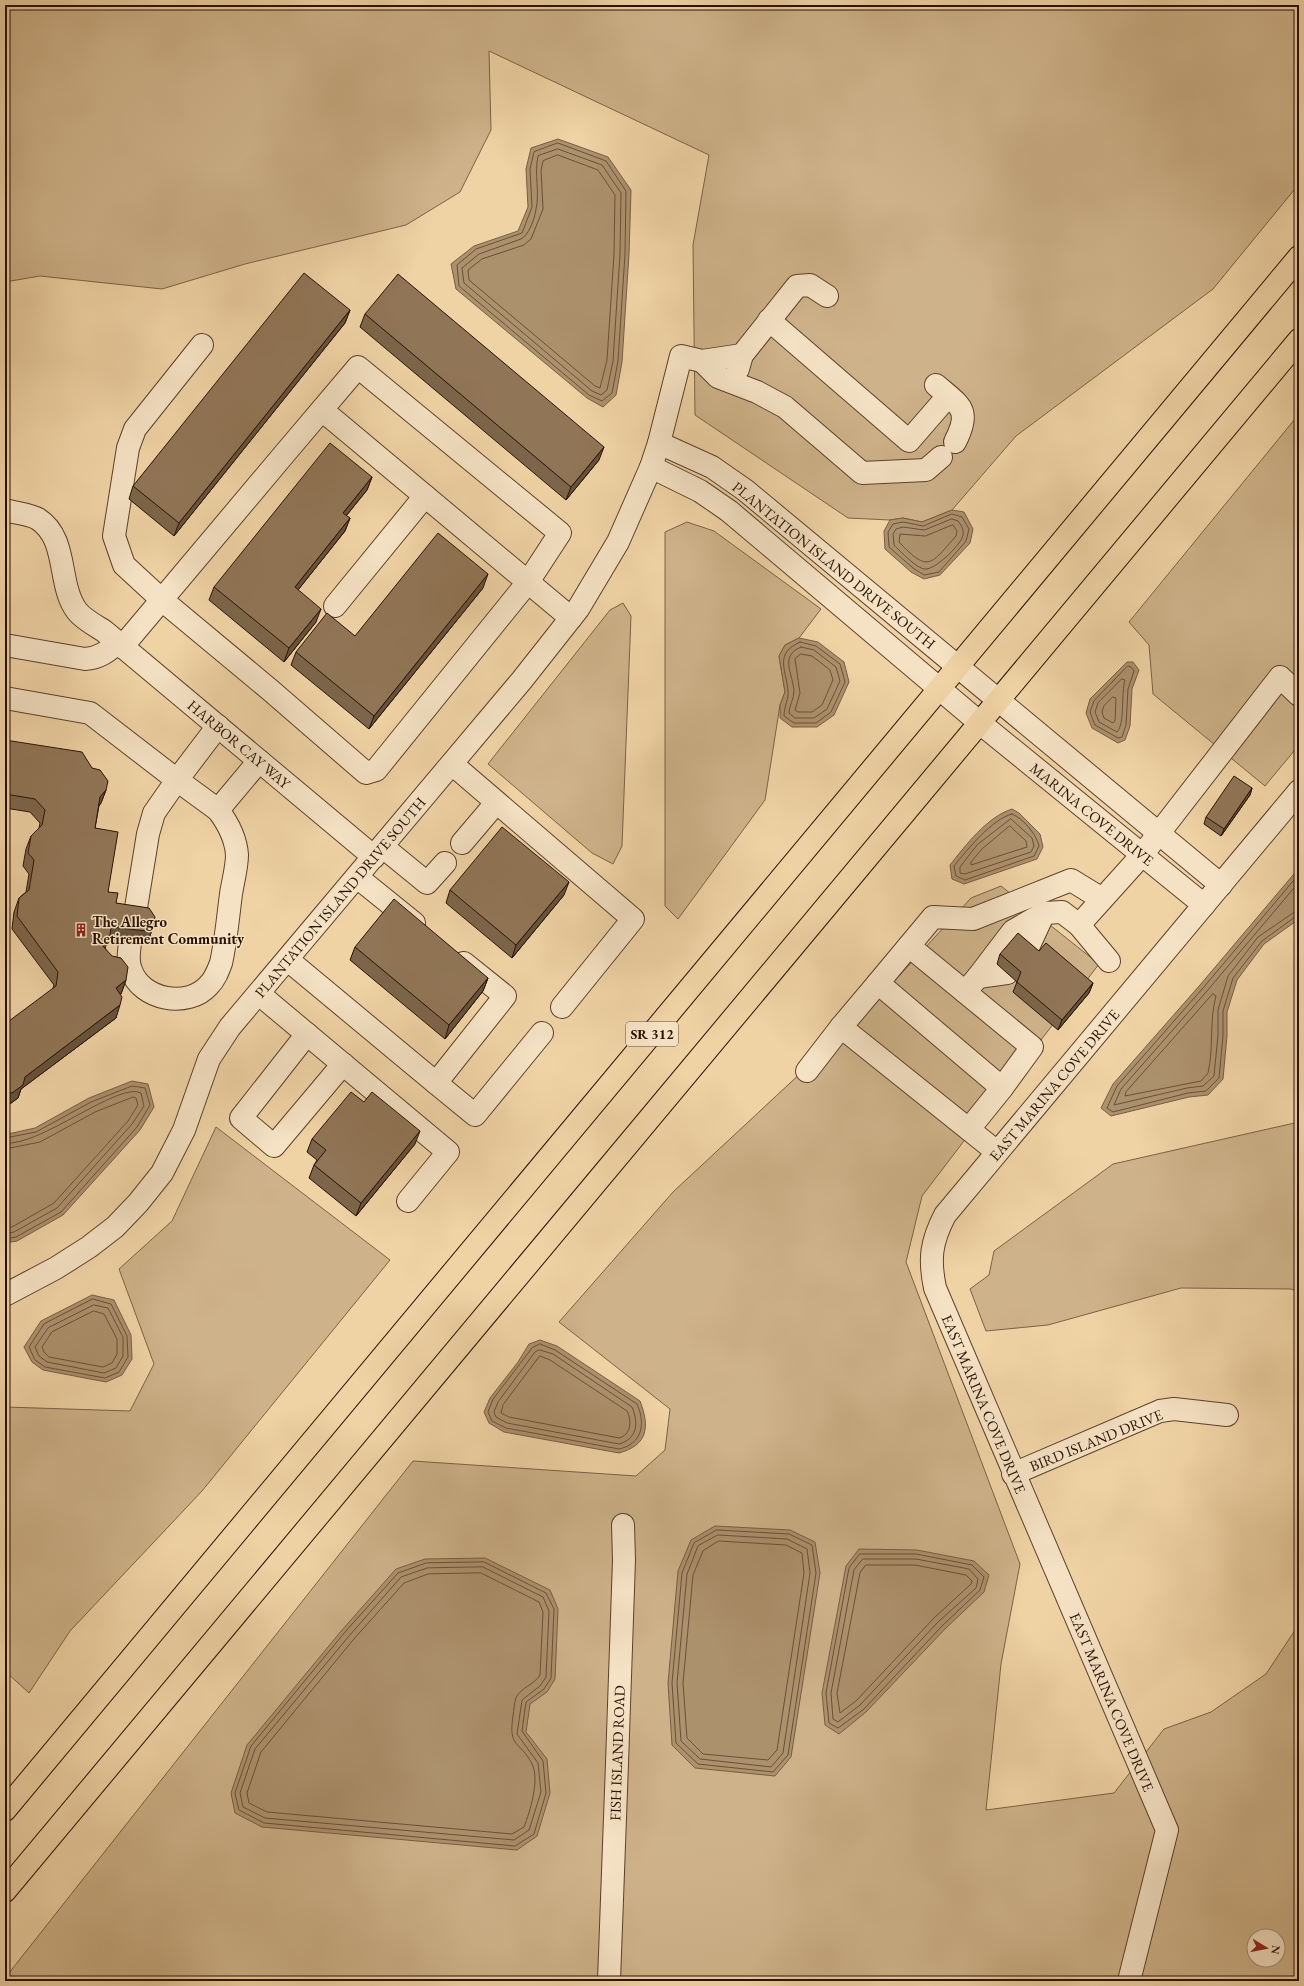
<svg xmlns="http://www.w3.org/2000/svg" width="1304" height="1986" font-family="'EB Garamond',serif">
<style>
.green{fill:#ceb289;stroke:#7c6145;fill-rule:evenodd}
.water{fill:#ac916d;stroke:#785d42}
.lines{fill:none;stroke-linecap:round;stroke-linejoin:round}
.shore{stroke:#6a5037;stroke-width:1}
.minor-casing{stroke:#5b412a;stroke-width:24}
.major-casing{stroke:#291001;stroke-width:24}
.minor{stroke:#f5e2c4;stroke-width:22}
.major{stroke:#f0d3a5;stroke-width:22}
.wall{fill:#7c654a;stroke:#291001}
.shaded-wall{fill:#65523c;stroke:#291001}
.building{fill:#907556;stroke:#291001}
.labels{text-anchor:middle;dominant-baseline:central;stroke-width:3;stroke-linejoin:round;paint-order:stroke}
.shield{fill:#f5e2c4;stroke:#664f3c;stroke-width:1}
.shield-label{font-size:14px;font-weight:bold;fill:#291001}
.street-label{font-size:15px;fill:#291001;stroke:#f5e2c4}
.poi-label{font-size:15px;font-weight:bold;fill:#291001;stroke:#f5e2c4;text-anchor:start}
</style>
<rect width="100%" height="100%" fill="#f0d3a5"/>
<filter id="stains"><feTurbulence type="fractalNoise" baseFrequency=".005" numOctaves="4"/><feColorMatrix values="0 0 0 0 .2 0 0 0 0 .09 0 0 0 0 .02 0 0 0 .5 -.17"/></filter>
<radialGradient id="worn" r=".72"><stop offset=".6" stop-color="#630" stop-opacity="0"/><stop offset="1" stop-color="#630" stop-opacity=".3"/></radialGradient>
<!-- green -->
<g class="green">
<polygon points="5,5 1299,5 1299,184 1213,289 1016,436 952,510 922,522 903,518 890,520 848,518 695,415 693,245 709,155 489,51 491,130 460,192 406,225 245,264 162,289 40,276 5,282"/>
<polygon points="1299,414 1299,745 1265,786 1153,694 1149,645 1129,622"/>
<polygon points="687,522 714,531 821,609 799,638 785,645 779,656 785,692 780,705 765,800 678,919 665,906 665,532"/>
<polygon points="623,603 631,616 622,846 613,864 592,853 488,764 610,610"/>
<path d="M1001 886 1099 964 922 1196 906 1262 1020 1564 1001 1664 986 1810 1114 1793 1164 1729 1211 1712 1266 1674 1299 1624V1981H5V1978L413 1461 636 1476 665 1450 670 1409 559 1322 673 1192 862 1016 971 898ZM1254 1936H1278V1960H1254Z"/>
<polygon points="1299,1122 1299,1292 1291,1289 1181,1288 1048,1325 986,1331 970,1289 989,1275 994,1251 1113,1164"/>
<polygon points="216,1127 390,1260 202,1491 70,1631 29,1693 5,1671 5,1407 130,1411 154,1364 119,1269 172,1221"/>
</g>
<!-- water -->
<g class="water">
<polygon points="558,139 608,157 631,190 629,254 622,362 616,395 603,407 587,398 456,289 451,264 474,246 518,231 528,207 526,169 531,148"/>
<polygon points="952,510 964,512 973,529 970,543 940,575 924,579 911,572 885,549 884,531 890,520 903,518 922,522"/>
<polygon points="799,638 818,642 844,662 849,682 834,715 817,727 792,727 780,718 780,705 785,692 779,656 785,645"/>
<polygon points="1127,662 1133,662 1139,670 1132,689 1130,726 1125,740 1118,743 1092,728 1086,713 1090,699"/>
<path d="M1012 809 1019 813 1040 834 1043 847 1037 859 964 884 952 879 950 865C966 845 987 817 1012 809Z"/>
<polygon points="1299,868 1299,919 1264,944 1237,980 1227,1012 1227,1036 1223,1079 1208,1095 1189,1097 1111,1116 1101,1108 1113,1084 1200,985"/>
<polygon points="132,1081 148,1084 154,1107 140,1130 63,1215 17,1241 5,1243 5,1133 8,1134 35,1128 89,1098"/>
<polygon points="92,1295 114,1300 131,1335 132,1359 122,1375 106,1382 43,1370 32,1362 24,1347 41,1321"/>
<path d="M540 1340 557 1346 640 1401C650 1427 648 1445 619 1453L504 1432 489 1423 484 1412 490 1398 518 1362 529 1344Z"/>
<polygon points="715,1526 790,1530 815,1542 820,1573 791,1757 775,1776 695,1768 672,1745 668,1683 678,1571 691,1540"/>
<polygon points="859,1549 917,1550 974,1561 989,1575 984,1592 945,1629 866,1712 839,1734 825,1725 822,1693 846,1566"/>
<polygon points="485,1558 550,1590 558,1609 555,1679 547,1692 530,1704 526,1732 547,1759 550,1793 537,1836 517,1850 262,1827 235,1813 231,1793 247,1745 342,1630 396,1569 425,1559"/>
</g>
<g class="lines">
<!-- shore -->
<g class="shore">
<polygon points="558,143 606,161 626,191 625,254 618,361 612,393 602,401 589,395 459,286 457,265 476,249 522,233 532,207 530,169 534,152"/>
<path d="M558 149 602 165 621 193 620 254 613 361 607 390 601 395 592 391 464 283 462 268 479 254 521 239C529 235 535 218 536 209 540 192 534 175 538 156Z"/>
<polygon points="558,155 598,170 615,195 614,254 607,360 600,388 595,386 469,280 468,270 482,259 524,245 531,239 543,209 541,170 543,161"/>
<polygon points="952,514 962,517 969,529 966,541 939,572 924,575 913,568 889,547 888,532 893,524 903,522 923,526"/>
<path d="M952 519 958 521C962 526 965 531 962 538 959 546 935 570 925 569 917 569 900 551 894 545L893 534 896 529 903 527 924 530Z"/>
<path d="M953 525 957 531 956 536C931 564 929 574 899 542L900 534 925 536Z"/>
<path d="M800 642 816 646 840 664 845 682 831 712 816 723H794L784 716C784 707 789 698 788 691 786 668 774 654 800 642Z"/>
<path d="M801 647 814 650 836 667 840 681 827 709 814 718H795L789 713C789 706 794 699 794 691 793 674 779 656 801 647Z"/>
<polygon points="801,654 812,656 830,670 833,680 822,705 812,712 798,712 795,710 800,693 795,659"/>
<polygon points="1128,666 1131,667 1134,671 1128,689 1126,725 1122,737 1118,738 1095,725 1090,712 1094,701"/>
<path d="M1122 679 1125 680C1121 692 1125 725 1117 732L1099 722 1095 712 1098 703Z"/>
<polygon points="1113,697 1116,698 1115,721 1113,723 1104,718 1102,712 1104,706"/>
<path d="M1012 814C1024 819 1036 834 1039 846L1034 856 965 880 956 876 954 866C967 850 992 819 1012 814Z"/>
<polygon points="1011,819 1032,838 1034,846 1031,852 965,874 960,873 960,867 977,845"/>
<polygon points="1010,826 1026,841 1027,847 971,865 971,862 982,849"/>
<polyline points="1299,874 1203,988 1117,1086 1107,1108 1113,1112 1188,1093 1206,1091 1219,1078 1223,1036 1223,1011 1233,978 1262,941 1295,917 1299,916"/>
<polyline points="1299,882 1207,991 1121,1089 1114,1105 1187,1088 1203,1086 1214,1076 1218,1035 1218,1010 1228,976 1258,937 1293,913 1299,911"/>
<path d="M1213 994 1216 996C1209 1021 1214 1047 1208 1073L1201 1081 1125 1096 1126 1092Z"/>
<polyline points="5,1138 36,1132 91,1102 132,1086 145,1088 150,1105 137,1127 61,1212 16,1237 5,1239"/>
<path d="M5 1143C40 1147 119 1081 141 1093L144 1106 132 1124 57 1208 14 1232 5 1234"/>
<polyline points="5,1149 40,1142 95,1112 133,1097 136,1098 138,1105 128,1121 54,1203 12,1227 5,1228"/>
<polygon points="93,1299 111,1304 127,1336 128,1357 119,1372 105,1378 45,1367 35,1360 29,1347 44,1324"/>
<polygon points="94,1305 108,1308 123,1337 123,1356 116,1368 104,1373 47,1362 39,1356 35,1347 48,1328"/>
<polygon points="94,1311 104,1314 117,1339 117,1354 112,1363 103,1367 49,1357 44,1352 42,1347 52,1332"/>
<path d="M540 1344 555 1350 637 1404C646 1424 642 1444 619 1449L506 1428 492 1421 488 1412 493 1399 532 1348Z"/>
<path d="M540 1350 553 1354 632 1407C639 1423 637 1439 619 1444L507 1423 496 1417 494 1412 498 1402 535 1352Z"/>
<path d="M540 1356 550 1360 627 1411C632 1421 631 1435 619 1438L509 1417 501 1413 503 1405Z"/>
<polygon points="717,1530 789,1534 812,1545 816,1573 788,1755 773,1772 698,1764 676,1743 672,1683 682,1573 694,1543"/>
<polygon points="718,1535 787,1539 807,1549 810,1573 783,1753 771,1767 700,1759 681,1741 677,1683 687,1574 698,1546"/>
<polygon points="719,1541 786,1545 802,1553 804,1573 777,1750 768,1760 703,1754 687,1738 683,1683 693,1575 703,1551"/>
<polygon points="860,1554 916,1554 972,1565 984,1577 980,1590 942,1626 864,1709 838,1728 829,1723 826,1693 849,1568"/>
<polygon points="863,1559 916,1559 969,1569 978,1579 976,1588 938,1622 860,1705 838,1722 833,1719 831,1693 854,1570"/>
<polygon points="484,1562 546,1593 554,1609 551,1678 544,1689 526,1702 522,1731 543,1761 546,1793 534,1834 515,1846 264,1823 239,1810 235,1793 251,1746 345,1632 398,1573 426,1563"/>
<polygon points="866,1565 915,1565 966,1575 972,1581 971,1584 934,1618 856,1701 840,1713 837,1693 860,1573"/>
<polygon points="483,1567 543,1597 549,1611 546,1677 540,1686 522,1700 517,1734 538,1763 541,1792 529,1830 514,1840 265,1818 243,1807 240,1793 255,1749 349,1636 401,1577 427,1568"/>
<path d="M481 1573 539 1602 543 1612 540 1675C534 1685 521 1687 516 1698 514 1703 514 1710 513 1716 508 1749 520 1740 532 1764 540 1779 530 1812 524 1827L512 1834 267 1812 249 1803 247 1793 261 1752 353 1640 404 1583 428 1574Z"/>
</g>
<!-- minor casing -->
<g class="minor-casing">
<g id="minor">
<polyline points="769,320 909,441 948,396"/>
<polyline points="702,361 718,377 757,392 785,407 862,473 926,470 941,457"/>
<polyline points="738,369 742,355 797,286 810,285 827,296"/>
<path d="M936 385C960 406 972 409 955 442"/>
<polyline points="322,410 571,618"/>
<polyline points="659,443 712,467 745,490 1221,885"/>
<polyline points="651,467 700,491 729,511 980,723 1204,905"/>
<path d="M5 510C15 513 30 514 38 519 69 539 57 585 77 611 83 619 96 626 104 631L374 857"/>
<polyline points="335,606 425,496"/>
<path d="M5 645 85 659C99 658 107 652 117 643"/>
<path d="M122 647C201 553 279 460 358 367L560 533 528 582 376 770 366 773 269 689 162 600 124 565 114 536 128 448 135 429 202 345"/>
<polyline points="5,698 90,713 177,780 154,813 148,834 134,920"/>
<polyline points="218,726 177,780 218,810 259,761"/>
<polyline points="452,764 633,919 562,1007"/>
<polyline points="462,843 496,803"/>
<polyline points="383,847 427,883 445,863"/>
<polyline points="357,877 414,923"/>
<polyline points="1079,925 1142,855 1280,677 1299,695"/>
<path d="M130 943C129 952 127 961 131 970 141 1000 188 1009 209 985 215 979 218 971 221 963 226 941 228 917 231 894 233 881 237 867 237 855 236 839 227 822 218 810"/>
<polyline points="909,946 1032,1047 1002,1088"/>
<polyline points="1026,952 1044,913"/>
<polyline points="288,960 436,1083"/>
<polyline points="464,963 505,996 436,1083 475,1115 542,1033"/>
<polyline points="978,977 1007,973"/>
<polyline points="878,983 933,917 973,919 1071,880 1102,899"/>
<polyline points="965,992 978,977 1013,931 1044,913 1062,912 1079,925 1109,961"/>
<polyline points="259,994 448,1152 408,1201"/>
<polyline points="307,1034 241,1118 274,1146 343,1064"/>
<polyline points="807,1071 841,1027"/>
<polyline points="969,1129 1002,1088 878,983 841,1027 997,1152"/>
<polyline points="5,1295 56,1268 89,1247 115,1227 138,1203 162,1173 184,1130 209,1059 230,1027 522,680 578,609 618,542 651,467 659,443 681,356 702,361 742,355"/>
<polyline points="1013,1474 1160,1411 1174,1409 1227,1415"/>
<polyline points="609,1981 617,1763 624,1560 623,1525"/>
<path d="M1129 1981 1167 1830 935 1288C929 1259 931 1242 945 1215L1299 791"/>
</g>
</g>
<!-- major casing -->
<g class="major-casing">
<g id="major">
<polyline points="5,1810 1299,257"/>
<polyline points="5,1891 1299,340"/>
</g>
</g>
<!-- minor -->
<use href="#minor" class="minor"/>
<!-- major -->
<use href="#major" class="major"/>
</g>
<!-- wall -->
<g class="wall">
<polygon points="350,310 345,323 174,536 129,499 133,486"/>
<polygon points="365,314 599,460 566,500 360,327"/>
<polygon points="372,477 367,490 346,516 350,518 345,531 298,590 316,622 284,662 209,600 214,587"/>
<polygon points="483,588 369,729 291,665 296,652 355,636"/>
<polygon points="5,740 92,768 106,790 101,803 99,806 95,828 108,892 116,903 153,926 149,939 141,944 108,941 105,948 126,980 121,994 120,994 116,1018 21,1089 18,1098 7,1106 53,988 54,985 12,929 14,912 19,898 26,892 29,874 23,866 26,849 31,836 39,828 40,823 30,812 5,808"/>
<polygon points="1252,788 1250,795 1221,836 1204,824 1206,817"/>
<polygon points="450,890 564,895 512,958 446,903"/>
<polygon points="355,947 488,978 483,991 445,1039 350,960"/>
<polygon points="1039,951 1093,983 1089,993 1058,1030 1013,992 1017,982 997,964 1000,954"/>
<polygon points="312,1139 415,1144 356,1216 309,1178 314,1165 317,1160 307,1152"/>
</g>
<!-- shaded-wall -->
<g class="shaded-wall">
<polygon points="350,310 345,323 174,536 179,523"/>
<polygon points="604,447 599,460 566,500 571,487"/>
<polygon points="372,477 367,490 338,526 343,513"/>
<polygon points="350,518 345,531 290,600 295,587"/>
<polygon points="488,574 483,588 369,729 374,716"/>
<polygon points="321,609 316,622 284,662 289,648"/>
<polygon points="1252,788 1250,795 1221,836 1224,829"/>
<polygon points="106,790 101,803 95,810 100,797"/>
<polygon points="569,882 564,895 512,958 516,945"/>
<polygon points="153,926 149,939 141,944 108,941 105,948 100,943 111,927"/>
<polygon points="488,978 483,991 445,1039 449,1025"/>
<polygon points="126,980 121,994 111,1001 116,988"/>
<polygon points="1093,983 1089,993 1058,1030 1062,1020"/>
<polygon points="120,1005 116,1018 21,1089 18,1098 7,1106 5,1106 5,1092"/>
<polygon points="420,1131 415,1144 356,1216 361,1203"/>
</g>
<!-- building -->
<g class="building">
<polygon points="304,273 350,310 179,523 133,486"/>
<polygon points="398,274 604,447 571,487 365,314"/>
<polygon points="330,443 372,477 343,513 350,518 295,587 321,609 289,648 214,587"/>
<polygon points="438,533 488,574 374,716 296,652 327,613 355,636"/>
<polygon points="5,740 82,752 92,768 100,770 108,781 106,790 100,797 95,828 118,832 108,892 118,893 116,903 149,908 155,917 153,926 146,931 111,927 110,935 100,943 112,956 121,958 128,967 126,980 116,988 122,997 120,1005 25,1077 23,1085 12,1093 5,1092 5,1024 56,986 58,972 17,916 19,898 29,890 34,860 28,853 31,836 42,825 45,810 35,799 5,794"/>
<polygon points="1234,776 1252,788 1224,829 1206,817"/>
<polygon points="502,827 569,882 516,945 450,890"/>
<polygon points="394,899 488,978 449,1025 355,947"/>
<polygon points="1018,933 1039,951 1046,943 1093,983 1062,1020 1017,982 1021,972 1000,954"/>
<polygon points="351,1092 364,1102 372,1092 420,1131 361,1203 314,1165 326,1150 312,1139"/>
</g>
<!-- icons -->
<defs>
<g id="building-bare" transform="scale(1.08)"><path d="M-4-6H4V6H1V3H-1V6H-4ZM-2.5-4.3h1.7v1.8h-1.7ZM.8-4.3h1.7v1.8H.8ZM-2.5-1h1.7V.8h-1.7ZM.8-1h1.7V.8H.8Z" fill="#8f2418" stroke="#f5e2c4" stroke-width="2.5" paint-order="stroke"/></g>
</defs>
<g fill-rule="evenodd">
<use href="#building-bare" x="81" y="930"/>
</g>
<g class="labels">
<!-- shield labels -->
<rect class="shield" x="626" y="1022" width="52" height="24" rx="3"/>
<g class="shield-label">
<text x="652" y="1034">SR 312</text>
</g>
<!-- street labels -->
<g class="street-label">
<text transform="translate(834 565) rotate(39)">PLANTATION ISLAND DRIVE SOUTH</text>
<text transform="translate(239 744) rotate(40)">HARBOR CAY WAY</text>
<text transform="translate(1092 814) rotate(39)">MARINA COVE DRIVE</text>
<text transform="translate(340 897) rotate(-50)">PLANTATION ISLAND DRIVE SOUTH</text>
<text transform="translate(1054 1085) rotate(-50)">EAST MARINA COVE DRIVE</text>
<text transform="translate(984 1404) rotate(67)">EAST MARINA COVE DRIVE</text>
<text transform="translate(1096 1440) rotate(-22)">BIRD ISLAND DRIVE</text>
<text transform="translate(1112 1702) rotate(67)">EAST MARINA COVE DRIVE</text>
<text transform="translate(617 1753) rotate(-88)">FISH ISLAND ROAD</text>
</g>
<!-- poi labels -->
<g class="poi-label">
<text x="92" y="921">The Allegro<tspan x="92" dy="17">Retirement Community</tspan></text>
</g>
</g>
<!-- margin -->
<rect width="1304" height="1986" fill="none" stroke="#f0d3a5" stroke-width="20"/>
<rect x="6" y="6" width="1292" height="1974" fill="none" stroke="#291001" stroke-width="2"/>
<rect x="10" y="10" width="1284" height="1966" fill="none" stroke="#291001"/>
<!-- north arrow -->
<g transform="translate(1266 1948) rotate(100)"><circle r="19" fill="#f5e2c4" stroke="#a38e76"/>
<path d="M0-3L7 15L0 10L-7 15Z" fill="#8f2418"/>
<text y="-6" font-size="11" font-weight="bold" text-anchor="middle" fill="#291001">N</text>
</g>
<rect width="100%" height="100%" filter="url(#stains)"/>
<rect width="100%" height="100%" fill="url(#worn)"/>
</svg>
